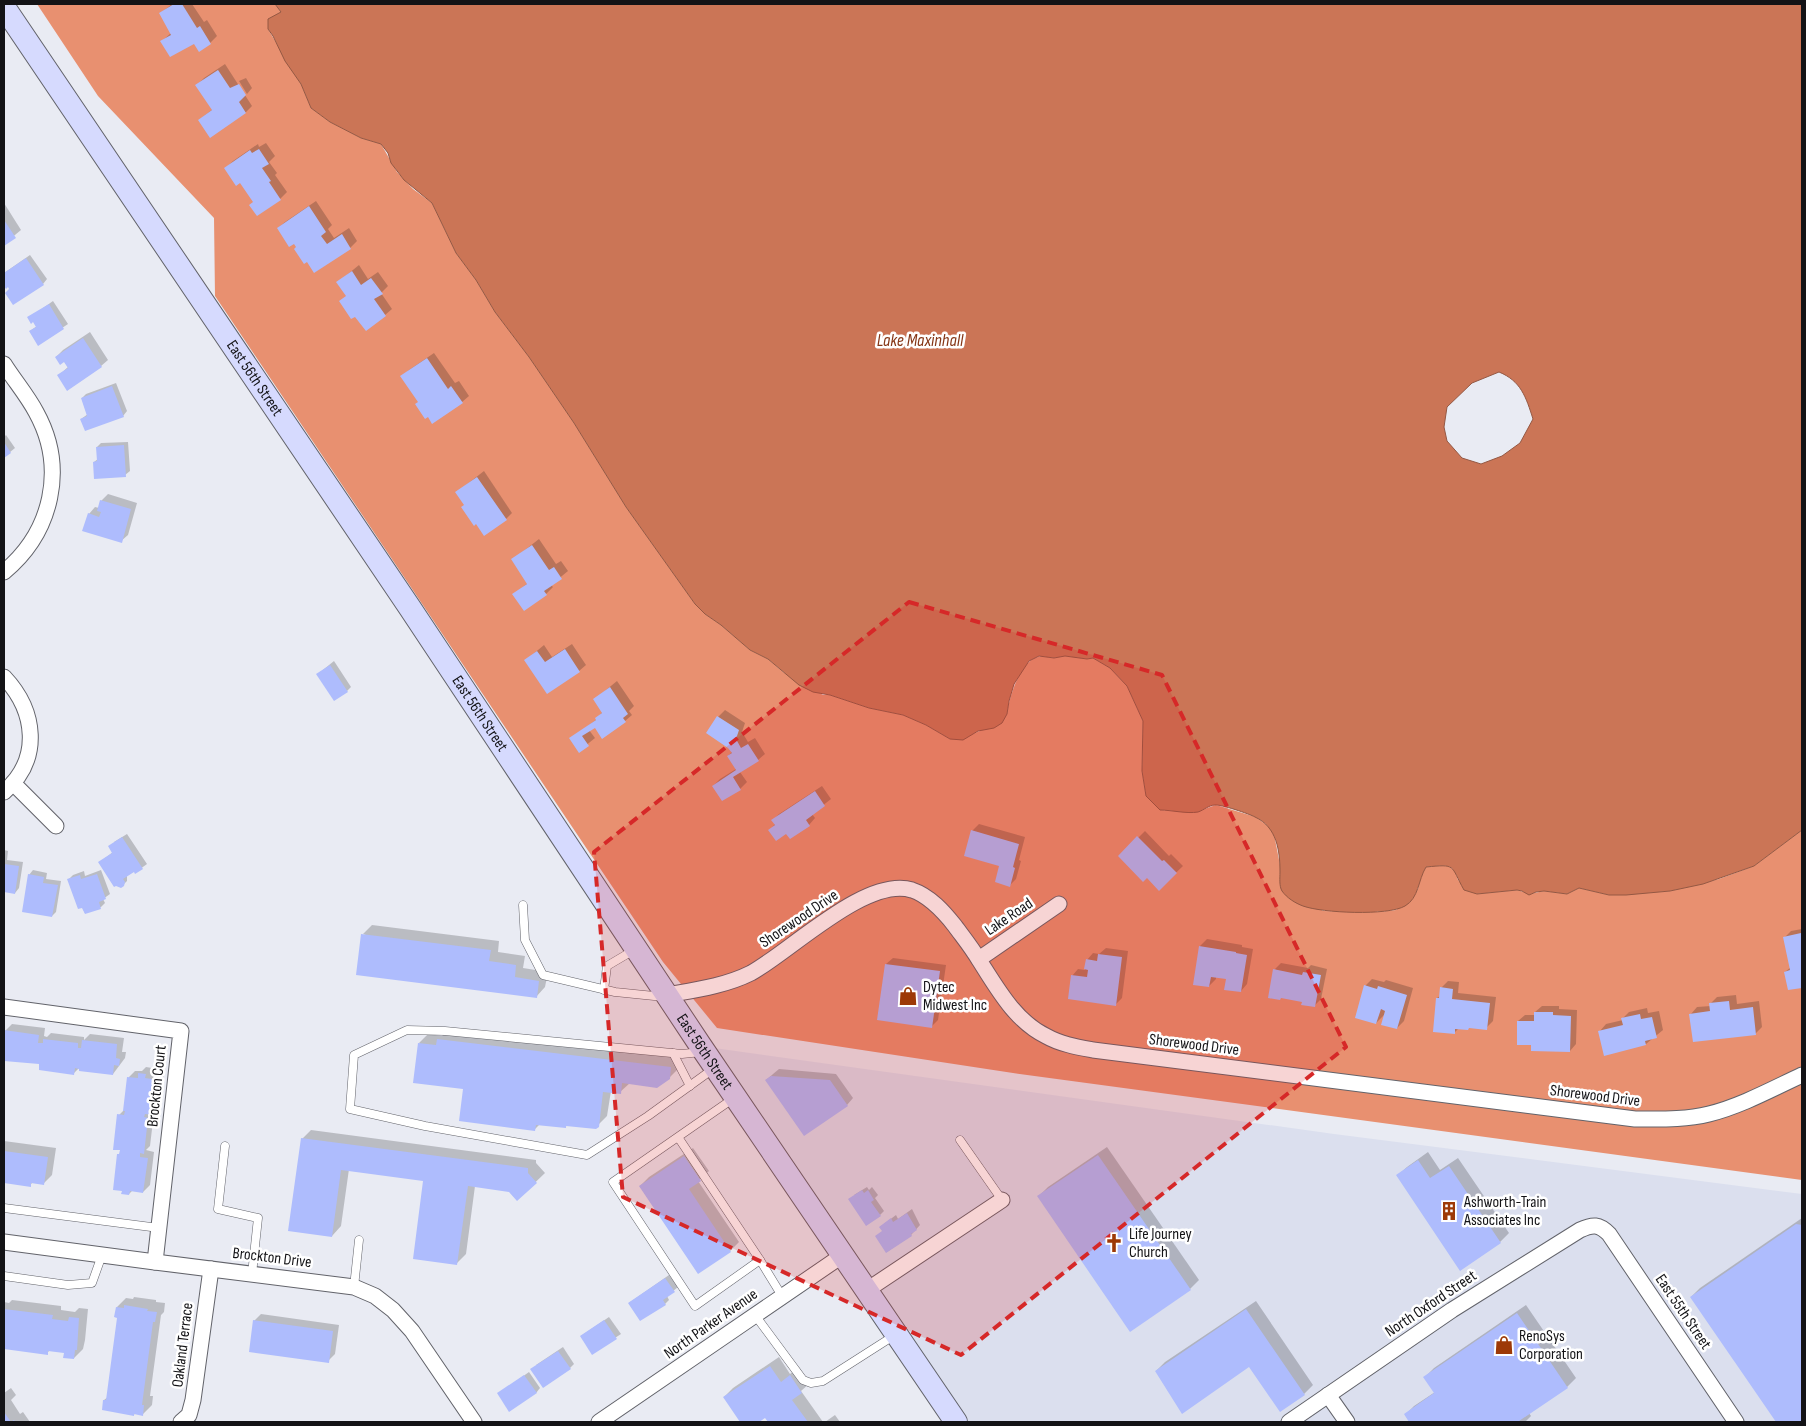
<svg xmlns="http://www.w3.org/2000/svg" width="1806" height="1426" font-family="'Sofia Sans Condensed',sans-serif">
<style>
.built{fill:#dbdfee}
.forest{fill:#e89070}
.water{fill:#cb7556;stroke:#945843;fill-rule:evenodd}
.shadow{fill:#0003}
.building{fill:#aebcfd}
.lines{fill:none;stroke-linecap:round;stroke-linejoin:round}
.lane-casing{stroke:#62636a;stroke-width:9}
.street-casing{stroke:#62636a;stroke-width:17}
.secondary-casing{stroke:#62636a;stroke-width:24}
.lane{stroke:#fff;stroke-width:8}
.street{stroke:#fff;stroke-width:15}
.secondary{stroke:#d6dafe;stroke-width:22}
.marked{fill:#d62828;fill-opacity:0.2;stroke:#d62828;stroke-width:4;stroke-dasharray:10 6;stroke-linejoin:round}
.labels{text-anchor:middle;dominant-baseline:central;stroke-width:5;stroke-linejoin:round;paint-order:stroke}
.street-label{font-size:16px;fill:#131316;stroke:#fff}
.poi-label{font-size:16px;fill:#131316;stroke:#fff;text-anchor:start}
.water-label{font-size:18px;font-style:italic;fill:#863717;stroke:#fff}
</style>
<rect width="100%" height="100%" fill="#e9ebf3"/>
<!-- built -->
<polygon class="built" points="714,1048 1334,1134 1802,1194 1802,1422 968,1422"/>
<!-- forest -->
<path class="forest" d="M37 4H275L281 12 268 29 301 84 311 108 330 122 361 138 381 144 397 172 413 189 432 203 456 253 476 280 495 312 529 357 574 423 626 507 695 604 705 614 721 625 750 650 768 659 783 672 823 695H830L869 708 903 715 926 725 950 739C976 735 985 730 1007 714 1009 698 1020 661 1038 657 1043 655 1048 658 1053 658 1057 658 1061 656 1065 656 1075 656 1084 660 1093 658L1110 668 1127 686 1143 721 1142 771 1146 796 1160 810 1196 812 1216 805 1256 817 1269 827 1274 834 1280 865V878L1323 911 1378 912 1396 910 1418 889 1420 876 1426 867C1441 865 1454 861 1458 880L1477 894 1517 890 1530 894 1544 891 1567 894 1579 888 1609 895 1670 891 1719 879 1754 866 1802 830V1180L1013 1073 717 1028 663 962 215 296 214 218 98 96Z"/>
<!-- water -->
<path class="water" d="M275 4H1802V830L1754 866 1703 884 1670 891 1626 895H1609L1579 888 1567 894 1544 891 1536 892 1529 895 1522 891 1517 890 1477 894 1464 890C1450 865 1457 864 1426 867 1418 880 1419 898 1405 906 1388 916 1322 913 1303 906 1295 903 1287 898 1282 891 1279 886 1280 878 1280 872 1280 851 1277 827 1255 817 1250 814 1220 804 1215 805 1209 805 1204 810 1198 812 1187 814 1171 810 1160 810L1146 796 1142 771 1143 721 1127 686 1110 668 1093 658 1087 659 1065 656 1054 658 1039 656 1029 661 1014 684 1009 701 1007 714 1002 723 994 728 978 731 963 740 950 739 926 725 903 715 869 708 830 695 813 692 799 685 768 659 750 650 721 625 705 614 695 604 626 507 574 423 529 357 495 312 476 280 456 253 432 203 404 180 391 163 388 153 381 144 361 138 330 122 311 108 301 84 285 61 273 36 268 29V19L281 12ZM1499 372C1521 381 1526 397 1533 419L1520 443 1502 456 1481 464 1462 458 1447 441 1444 427 1447 407 1472 383Z"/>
<!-- shadow -->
<g class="shadow">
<polygon points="172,4 192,4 204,22 207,20 217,36 210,43 199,50 194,42 161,42 171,33 161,13"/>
<polygon points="225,64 252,106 245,113 199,120 213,109 197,85 204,78"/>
<polygon points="246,78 252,88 247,94 239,81"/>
<polygon points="266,143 275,156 269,162 277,173 275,175 287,192 280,199 240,181 226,168 233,161 258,144 259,147"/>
<polygon points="316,201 332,225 328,229 334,238 349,228 357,241 350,248 315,272 298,247 278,228 285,222"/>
<polygon points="4,203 21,230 4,244"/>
<polygon points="30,255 47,279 43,284 11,289 9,285 6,287 4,284 4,273"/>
<polygon points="359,265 368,279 378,272 388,286 381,293 392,309 385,315 347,295 337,283"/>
<polygon points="53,301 68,324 38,344 30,331 37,326 34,321 29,318"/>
<polygon points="90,332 108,360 101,366 58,376 68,367 64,361 56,357 63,350"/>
<polygon points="434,353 455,383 459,381 469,396 462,402 419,402 402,377 409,370"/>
<polygon points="116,383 127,411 123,416 81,419 88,414 82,398 86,394"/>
<polygon points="6,435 15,448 4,457 4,437"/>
<polygon points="128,442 130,471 125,475 94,462 98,459 97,447 101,443"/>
<polygon points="484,471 512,513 506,519 466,505 457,492"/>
<polygon points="108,494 137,503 128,535 121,541 89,514 95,507 99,508 101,501"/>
<polygon points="539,539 556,564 561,561 568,571 551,585 553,587 546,594 524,609 514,594 528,583 512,560"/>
<polygon points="572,644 586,665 579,671 526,660 544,645 552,657"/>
<polygon points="334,661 351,687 347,691 318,674"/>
<polygon points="617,681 634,706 629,711 632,715 625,721 595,726 589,730 595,738 579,751 571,739 597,719 603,711 595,699"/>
<polygon points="725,710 745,723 742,732 748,742 755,738 765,754 758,760 740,772 747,782 740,789 713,786 720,779 736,769 728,756 732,752 729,747 708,733 718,717"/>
<polygon points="822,786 831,799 812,814 815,818 809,825 786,832 770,830 775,824 773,820 779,814"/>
<polygon points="979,824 1025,837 1019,860 1021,861 1016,879 1010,885 1001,865 972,831"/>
<polygon points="1145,831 1169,856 1171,854 1183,866 1159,889 1147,877 1120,856"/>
<polygon points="127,834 147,864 136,872 134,870 127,875 127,881 123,885 99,863 113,852 114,842"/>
<polygon points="4,850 8,851 7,860 23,862 19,888 15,893 4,891"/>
<polygon points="33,870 47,873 46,879 61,881 56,912 52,916 29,875"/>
<polygon points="101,870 110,894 103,899 105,903 101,907 85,913 69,879 73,875 84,871 85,876"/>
<polygon points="372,925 499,941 498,952 525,956 523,968 548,972 545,987 536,997 363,934"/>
<polygon points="1802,929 1802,986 1789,989 1785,972 1791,967 1785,937 1791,931"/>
<polygon points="1207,939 1242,945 1242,947 1253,949 1247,984 1241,991 1228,978 1216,976 1216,979 1209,986 1194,984 1200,946"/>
<polygon points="1106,948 1128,951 1122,998 1116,1004 1072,976 1078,969 1085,970 1087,960 1093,953 1099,954"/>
<polygon points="893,958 946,965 938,1020 931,1027 886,964"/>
<polygon points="1281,963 1308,968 1311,965 1327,969 1321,999 1314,1006 1303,1001 1275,969"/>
<polygon points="1372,979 1384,982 1386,980 1413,988 1404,1021 1397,1028 1386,1013 1376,1023 1356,1017 1366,985"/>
<polygon points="1448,981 1459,982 1458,993 1496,997 1493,1021 1486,1028 1470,1027 1459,1028 1454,1033 1437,998 1440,996 1441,988"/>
<polygon points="1736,995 1737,1004 1759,1001 1762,1027 1755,1034 1691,1014 1697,1007 1711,1006 1711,1003 1717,997"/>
<polygon points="1542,1006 1559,1006 1559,1009 1577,1010 1576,1044 1570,1051 1533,1044 1518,1021 1525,1015 1535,1015 1535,1012"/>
<polygon points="1647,1008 1648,1013 1659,1011 1663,1030 1646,1044 1605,1055 1600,1031 1606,1024 1623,1020 1622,1019 1629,1012"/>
<polygon points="12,1024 45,1028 44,1036 47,1037 51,1033 84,1037 84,1040 90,1034 124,1038 122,1052 126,1052 125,1058 113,1074 80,1067 74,1073 41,1063 4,1060 5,1031"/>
<polygon points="447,1031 680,1058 679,1068 669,1078 630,1083 620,1092 611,1091 607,1116 595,1128 568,1125 565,1127 540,1124 534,1130 464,1088 419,1043 428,1034 442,1036"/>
<polygon points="146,1067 152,1068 151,1072 164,1074 159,1106 154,1112 150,1146 146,1150 154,1152 150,1185 143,1192 133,1190 129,1194 121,1153 119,1115 125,1109 129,1077 135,1071 142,1071"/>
<polygon points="779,1069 836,1074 853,1098 847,1105 766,1080"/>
<polygon points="311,1130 536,1160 536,1163 545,1173 517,1200 509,1191 475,1186 466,1254 457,1263 425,1180 349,1169 341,1226 332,1236 302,1139"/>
<polygon points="4,1141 56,1148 52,1175 43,1184 33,1182 30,1185 4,1182"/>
<polygon points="1107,1147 1199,1280 1190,1289 1039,1196 1048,1187"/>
<polygon points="693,1148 709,1171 698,1181 739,1242 730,1251 698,1272 640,1186 649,1177"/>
<polygon points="1428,1152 1440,1170 1458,1158 1509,1233 1500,1242 1397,1176 1407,1167"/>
<polygon points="867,1187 869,1190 872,1187 878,1195 875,1198 884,1211 880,1215 854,1195"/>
<polygon points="912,1209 920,1225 911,1235 887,1252 883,1231 880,1227 896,1215 898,1219"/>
<polygon points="1802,1218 1802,1422 1777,1422 1691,1297 1700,1288"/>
<polygon points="669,1275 678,1287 667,1296 669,1300 665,1304 629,1303"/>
<polygon points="134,1297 156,1300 156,1302 165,1303 164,1312 161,1315 150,1396 153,1396 152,1405 143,1414 135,1413 134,1415 104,1400 108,1397 119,1317 117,1307 126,1298 133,1299"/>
<polygon points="12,1300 61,1306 61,1310 75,1312 79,1308 88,1309 85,1340 83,1349 74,1358 65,1352 50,1350 47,1353 4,1348 4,1302 9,1303"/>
<polygon points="1256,1301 1313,1385 1304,1394 1250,1366 1156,1371 1165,1362"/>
<polygon points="1526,1305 1576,1378 1567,1387 1529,1413 1531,1416 1525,1422 1410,1422 1405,1415 1414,1406 1435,1392 1425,1377 1434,1368"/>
<polygon points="261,1314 339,1325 335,1354 328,1361 254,1321"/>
<polygon points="609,1317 621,1334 592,1353 581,1336"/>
<polygon points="563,1347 574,1364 570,1368 536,1365"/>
<polygon points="779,1357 790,1374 799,1367 810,1383 801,1391 823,1422 770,1422 765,1416 757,1422 742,1422 724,1397 733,1388"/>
<polygon points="529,1372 540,1388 536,1393 498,1394"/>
<polygon points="11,1388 16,1395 11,1400 20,1414 23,1412 30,1422 4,1422 4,1393"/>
<polygon points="835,1415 840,1422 825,1422"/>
</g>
<!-- building -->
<g class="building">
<polygon points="174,4 182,4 197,28 200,26 211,44 199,52 194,44 170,57 160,41 171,35 159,13"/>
<polygon points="218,70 230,88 239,84 246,95 239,102 246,113 210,138 198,120 212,110 195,85"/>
<polygon points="259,149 269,164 262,168 271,181 269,182 281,200 257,216 249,205 253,202 240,183 236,186 224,168 250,150 252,153"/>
<polygon points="309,206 326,232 321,236 327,244 342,234 351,249 314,273 307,262 304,264 294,249 296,247 294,244 289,247 277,228"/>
<polygon points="4,220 16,238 4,246"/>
<polygon points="26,258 44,285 13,305 5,293 9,289 8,287 6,289 4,286 4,273"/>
<polygon points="352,271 361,285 371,278 383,294 374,299 386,316 366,331 355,317 351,319 339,301 346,296 336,282"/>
<polygon points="49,304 64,329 38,346 29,331 36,327 33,322 31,324 27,317"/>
<polygon points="83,338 102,367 67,391 57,375 68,368 64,362 60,365 55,357"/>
<polygon points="427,358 448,389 451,386 463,403 432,424 428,417 425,419 415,404 418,402 400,376"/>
<polygon points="112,386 124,417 85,431 80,419 87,416 81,398"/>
<polygon points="4,442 11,453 4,458"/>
<polygon points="124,445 126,477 94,479 93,462 97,461 96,447"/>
<polygon points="477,477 507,520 484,536 476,524 474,526 461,507 464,505 455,492"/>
<polygon points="100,500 131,509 122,543 82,531 88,513 99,517 101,512 97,511"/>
<polygon points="532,545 549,570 554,567 562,579 544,591 547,595 524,611 512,594 527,584 511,559"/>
<polygon points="565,649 580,672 547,694 524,660 537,651 545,662"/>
<polygon points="330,665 348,692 334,701 316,674"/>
<polygon points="610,687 628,714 623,718 626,722 602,739 595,728 582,736 589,746 579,753 569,738 596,720 595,718 602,713 593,699"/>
<polygon points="717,716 739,730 736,739 741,748 748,744 759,761 733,777 741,790 722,801 712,786 736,770 727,756 732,753 728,748 706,733"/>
<polygon points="815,791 825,806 806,820 810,826 790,839 786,834 776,841 768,830 775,825 771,820"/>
<polygon points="971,830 1019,844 1013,867 1015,868 1010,887 995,882 999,866 964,856"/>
<polygon points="1137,836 1162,861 1164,860 1177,873 1159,891 1147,878 1143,882 1118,856"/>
<polygon points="122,837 143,869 135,874 134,872 123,879 125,882 124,886 121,888 116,886 114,887 98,862 112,853 108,846"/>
<polygon points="4,864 19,866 15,894 4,892"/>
<polygon points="28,874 44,877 43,883 58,885 52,917 22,912"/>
<polygon points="97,874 106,899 99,902 101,909 85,914 82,908 78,909 67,879 80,875 81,879"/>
<polygon points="1801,933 1802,940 1802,988 1788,990 1784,972 1790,970 1783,937"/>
<polygon points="361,934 491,950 489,961 516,965 515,977 539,981 537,998 356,975"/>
<polygon points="1199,946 1236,952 1236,953 1247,955 1241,992 1224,990 1226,979 1211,977 1209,987 1193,985"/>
<polygon points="1098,954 1122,957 1116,1006 1068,999 1071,975 1087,977 1088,970 1084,969 1086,959 1097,961"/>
<polygon points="885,964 940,971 932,1028 877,1020"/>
<polygon points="1273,969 1302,975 1303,972 1321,975 1315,1007 1301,1005 1302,1002 1281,998 1280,1000 1268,998"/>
<polygon points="1364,985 1377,989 1378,986 1407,995 1397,1029 1381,1025 1385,1011 1381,1009 1376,1024 1355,1018"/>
<polygon points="1440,987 1453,989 1452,999 1490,1003 1487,1030 1469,1028 1468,1030 1455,1029 1455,1034 1433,1032 1436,998 1439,998"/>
<polygon points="1729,1001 1730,1010 1753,1007 1756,1035 1693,1042 1689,1014 1710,1011 1709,1003"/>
<polygon points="1534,1012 1553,1012 1553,1015 1571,1016 1570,1052 1531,1051 1531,1045 1517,1045 1517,1021 1534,1021"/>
<polygon points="1640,1014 1641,1019 1652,1017 1657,1038 1645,1041 1646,1045 1604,1056 1598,1031 1623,1025 1621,1018"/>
<polygon points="4,1030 39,1035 38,1043 43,1043 43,1039 78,1043 78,1048 81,1048 82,1040 117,1044 116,1058 120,1059 119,1066 114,1065 113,1075 79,1071 79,1069 75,1068 74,1075 39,1070 39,1064 4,1061"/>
<polygon points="437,1039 671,1067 670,1079 657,1088 622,1083 621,1094 603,1092 599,1127 596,1129 566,1126 566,1128 536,1125 535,1131 459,1121 463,1089 413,1083 418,1043 436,1045"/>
<polygon points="138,1073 146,1074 145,1078 158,1080 153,1115 145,1114 144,1117 148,1118 144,1154 140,1153 140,1157 148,1158 143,1193 130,1191 129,1195 121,1194 122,1191 113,1190 117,1154 119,1154 120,1150 113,1150 117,1114 124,1115 125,1111 123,1111 127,1077 138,1078"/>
<polygon points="771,1076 830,1080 848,1106 804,1136 765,1080"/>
<polygon points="301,1138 528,1168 528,1173 537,1183 517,1201 509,1192 468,1186 457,1265 413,1259 423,1181 341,1170 332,1237 288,1231"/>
<polygon points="4,1151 48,1157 44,1185 31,1183 31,1187 4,1183"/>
<polygon points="1098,1155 1191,1290 1130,1332 1037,1196"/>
<polygon points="684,1156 701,1181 689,1189 731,1252 698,1274 639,1186"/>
<polygon points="1418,1160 1430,1178 1449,1166 1501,1243 1460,1271 1396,1175"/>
<polygon points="862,1190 864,1193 868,1190 874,1200 871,1202 881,1216 866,1226 848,1199"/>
<polygon points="907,1213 917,1230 911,1234 912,1236 886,1253 875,1236 882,1231 879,1227 891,1218 893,1222"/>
<polygon points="1796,1224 1802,1225 1802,1422 1776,1422 1690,1297"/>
<polygon points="665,1278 675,1292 663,1300 666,1305 640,1321 628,1303"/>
<polygon points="124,1305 148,1309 147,1311 157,1312 155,1322 153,1322 142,1405 144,1405 143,1416 134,1414 134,1416 102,1410 103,1400 106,1400 117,1318 114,1317 116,1307 124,1308"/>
<polygon points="4,1309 53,1315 52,1319 68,1321 69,1317 79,1318 77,1350 75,1350 74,1359 63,1358 64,1353 48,1351 48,1355 4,1349"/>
<polygon points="1246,1309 1305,1395 1280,1412 1249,1367 1182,1414 1155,1371"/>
<polygon points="1517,1313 1568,1388 1519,1421 1520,1422 1409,1422 1404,1414 1434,1393 1423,1377"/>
<polygon points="253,1320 333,1331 329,1363 249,1352"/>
<polygon points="604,1320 617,1339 592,1355 580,1336"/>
<polygon points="558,1351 571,1369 543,1388 530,1369"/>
<polygon points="770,1366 781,1382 790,1375 802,1393 792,1400 808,1422 768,1422 765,1418 759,1422 740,1422 723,1397"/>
<polygon points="524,1375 537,1393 509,1412 497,1393"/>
<polygon points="4,1412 11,1422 14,1420 15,1422 4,1422"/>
</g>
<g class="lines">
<!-- lane casing -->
<g class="lane-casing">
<g id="lane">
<polyline points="523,905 525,940 543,975 615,992 664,997"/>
<polyline points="604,990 607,966 634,950"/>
<polyline points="701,1052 682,1054 445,1031 407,1030 354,1055 350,1109 425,1126 587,1155 648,1116 713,1069"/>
<polyline points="673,1053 690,1086"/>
<polyline points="678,1137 760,1260 695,1306 613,1182 734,1098"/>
<polyline points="960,1140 1002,1200"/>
<polyline points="225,1146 218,1209 258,1218 252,1274"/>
<polyline points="4,1208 159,1228"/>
<polyline points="760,1260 782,1296"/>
<polyline points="4,1276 68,1285 92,1283 102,1255"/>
<polyline points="354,1287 359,1240"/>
<polyline points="755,1315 803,1380 811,1383 823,1381 895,1335"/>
</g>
</g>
<!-- street casing -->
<g class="street-casing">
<g id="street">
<path d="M4 364C14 380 27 395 36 412 67 468 52 532 4 572"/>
<path d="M4 677C36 711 42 759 4 792"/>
<polyline points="13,783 56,826"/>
<polyline points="979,959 1059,904"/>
<path d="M667 995C695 990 725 986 751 973 791 951 866 876 912 890 930 896 944 912 955 926 963 937 972 948 979 960 997 988 1015 1021 1046 1036 1060 1044 1077 1047 1093 1050L1635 1119C1660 1119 1685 1120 1709 1114 1741 1106 1772 1089 1802 1075"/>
<polyline points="4,1007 181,1031 155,1262"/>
<polyline points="4,1242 155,1262 354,1287 375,1296 393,1310 412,1331 474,1422"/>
<polyline points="867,1290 1002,1200"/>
<polyline points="1328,1395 1347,1422"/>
<polyline points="181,1422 189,1415 193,1400 211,1269"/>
<polyline points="599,1422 843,1255"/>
<path d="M1289 1422 1452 1310 1580 1230C1593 1224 1599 1224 1609 1234L1736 1422"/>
</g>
</g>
<!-- secondary casing -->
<g class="secondary-casing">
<g id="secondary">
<path id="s1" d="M4 7 410 608 700 1045 956 1422"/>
</g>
</g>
<!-- lane -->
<use href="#lane" class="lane"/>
<!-- street -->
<use href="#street" class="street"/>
<!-- secondary -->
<use href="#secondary" class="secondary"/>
</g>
<!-- marked area -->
<path class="marked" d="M909 602 1162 675 1346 1047 961 1355 623 1197 594 852Z"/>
<!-- icons -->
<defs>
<g id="shop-bare" transform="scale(1.5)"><path d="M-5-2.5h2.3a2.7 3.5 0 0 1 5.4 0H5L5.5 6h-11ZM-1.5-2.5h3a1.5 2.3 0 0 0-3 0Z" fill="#9d3907" stroke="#fff" stroke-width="2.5" paint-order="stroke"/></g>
<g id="building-bare" transform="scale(1.5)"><path d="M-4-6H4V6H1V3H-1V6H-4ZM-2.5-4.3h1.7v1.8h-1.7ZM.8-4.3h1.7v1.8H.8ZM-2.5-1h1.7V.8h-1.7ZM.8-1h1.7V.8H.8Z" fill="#9d3907" stroke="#fff" stroke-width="2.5" paint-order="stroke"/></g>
<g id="church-bare" transform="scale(1.5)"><path d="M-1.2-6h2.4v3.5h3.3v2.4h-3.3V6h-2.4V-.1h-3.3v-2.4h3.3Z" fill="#9d3907" stroke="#fff" stroke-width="2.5" paint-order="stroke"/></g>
</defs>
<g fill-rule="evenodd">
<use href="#shop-bare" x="908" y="996"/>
<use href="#building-bare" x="1449" y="1211"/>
<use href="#church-bare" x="1114" y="1243"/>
<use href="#shop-bare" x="1504" y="1345"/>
</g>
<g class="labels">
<!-- street labels -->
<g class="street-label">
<text stroke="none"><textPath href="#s1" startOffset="448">East 56th Street</textPath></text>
<text stroke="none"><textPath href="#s1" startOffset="852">East 56th Street</textPath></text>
<text transform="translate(1009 917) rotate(-34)">Lake Road</text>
<text transform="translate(799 919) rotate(-34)">Shorewood Drive</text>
<text transform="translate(1194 1045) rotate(7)">Shorewood Drive</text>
<text stroke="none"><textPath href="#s1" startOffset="1258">East 56th Street</textPath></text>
<text transform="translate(157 1086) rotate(-84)">Brockton Court</text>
<text transform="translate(1595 1096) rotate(7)">Shorewood Drive</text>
<text transform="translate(272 1258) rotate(7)">Brockton Drive</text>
<text transform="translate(1431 1304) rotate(-34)">North Oxford Street</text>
<text transform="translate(1683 1312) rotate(56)">East 55th Street</text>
<text transform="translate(711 1324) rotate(-35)">North Parker Avenue</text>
<text transform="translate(183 1345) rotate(-83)">Oakland Terrace</text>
</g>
<!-- poi labels -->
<g class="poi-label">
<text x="923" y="987">Dytec<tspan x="923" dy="18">Midwest Inc</tspan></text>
<text x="1464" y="1202">Ashworth-Train<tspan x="1464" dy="18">Associates Inc</tspan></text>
<text x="1129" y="1234">Life Journey<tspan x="1129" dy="18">Church</tspan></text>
<text x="1519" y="1336">RenoSys<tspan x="1519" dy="18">Corporation</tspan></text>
</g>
<!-- water labels -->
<g class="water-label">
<text x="920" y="340">Lake Maxinhall</text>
</g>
</g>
<!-- border -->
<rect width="1806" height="1426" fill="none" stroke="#131316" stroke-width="10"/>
</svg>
